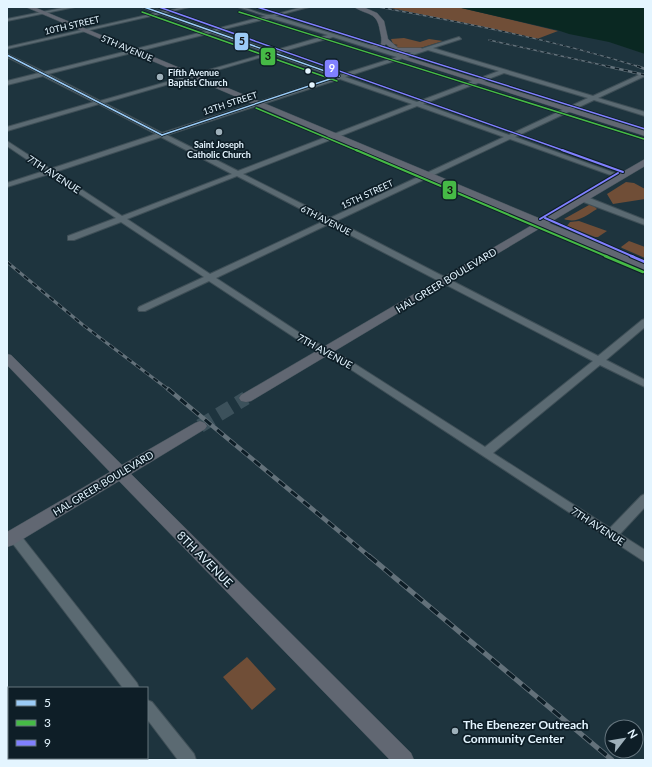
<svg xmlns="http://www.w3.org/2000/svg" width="652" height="767" font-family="Lato,sans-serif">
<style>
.green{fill:#704e37}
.water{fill:#0a2822}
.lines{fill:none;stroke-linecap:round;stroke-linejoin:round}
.major-tunnel{stroke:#3c515b;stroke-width:14;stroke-dasharray:14 8;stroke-linecap:butt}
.minor-casing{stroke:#3f4f57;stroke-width:2}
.major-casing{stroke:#3f4f57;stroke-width:1}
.minor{fill:#5b6a72;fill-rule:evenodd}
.major{fill:#616772;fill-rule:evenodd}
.rail-far4-casing{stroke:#63717a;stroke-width:1.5}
.rail-far3-casing{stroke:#63717a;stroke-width:2.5}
.rail-far2-casing{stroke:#63717a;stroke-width:3}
.rail-far1-casing{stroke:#63717a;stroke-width:4.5}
.rail-casing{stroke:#63717a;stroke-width:5}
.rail-far4{stroke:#0e1e27;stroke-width:1;stroke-dasharray:3.5;stroke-linecap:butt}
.rail-far3{stroke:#0e1e27;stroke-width:1.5;stroke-dasharray:4.5;stroke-linecap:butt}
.rail-far2{stroke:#0e1e27;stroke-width:2;stroke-dasharray:5.5;stroke-linecap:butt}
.rail-far1{stroke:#0e1e27;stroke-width:3;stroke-dasharray:8;stroke-linecap:butt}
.rail{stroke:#0e1e27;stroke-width:3.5;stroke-dasharray:10;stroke-linecap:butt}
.bus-1-casing{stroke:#0e1e27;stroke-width:3}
.bus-2-far2-casing{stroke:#0e1e27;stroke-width:3}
.bus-2-far1-casing{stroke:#0e1e27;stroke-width:4}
.bus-2-casing{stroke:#0e1e27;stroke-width:5}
.bus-3-far2-casing{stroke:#0e1e27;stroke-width:3}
.bus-3-far1-casing{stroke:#0e1e27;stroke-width:4}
.bus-3-casing{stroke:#0e1e27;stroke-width:5}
.bus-1{stroke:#9bcbf6;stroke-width:1.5}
.bus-2-far2{stroke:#46ba46;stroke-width:1.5}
.bus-2-far1{stroke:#46ba46;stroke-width:2}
.bus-2{stroke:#46ba46;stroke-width:2.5}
.bus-3-far2{stroke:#8080ff;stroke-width:1.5}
.bus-3-far1{stroke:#8080ff;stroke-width:2}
.bus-3{stroke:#8080ff;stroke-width:2.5}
.bus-dot{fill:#e4f5ff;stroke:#0e1e27;stroke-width:1.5}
.poi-dot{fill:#9fb1bb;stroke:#0e1e27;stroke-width:1.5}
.labels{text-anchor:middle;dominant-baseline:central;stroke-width:3.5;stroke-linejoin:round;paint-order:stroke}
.far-street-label{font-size:9px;fill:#e4f5ff;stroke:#0e1e27}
.far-poi-label{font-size:9px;font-weight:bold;fill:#e4f5ff;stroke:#0e1e27;text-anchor:start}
.street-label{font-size:10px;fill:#e4f5ff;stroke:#0e1e27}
.near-street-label{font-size:12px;fill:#e4f5ff;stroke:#0e1e27}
.near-poi-label{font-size:12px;font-weight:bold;fill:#e4f5ff;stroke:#0e1e27;text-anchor:start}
.line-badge{stroke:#0e1e27;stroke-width:1.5}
.badge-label{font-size:11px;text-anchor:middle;font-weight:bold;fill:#fff}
.pale-badge-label{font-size:11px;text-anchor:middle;font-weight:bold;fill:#111}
</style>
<rect width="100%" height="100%" fill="#1e343e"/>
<!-- green -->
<g class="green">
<polygon points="386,7 457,7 558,31 537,39"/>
<polygon points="404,38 420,42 429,39 443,41 417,49 398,49 395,46 398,45 393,44 391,39"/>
<polygon points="626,182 634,183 645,189 645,199 613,204 607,194"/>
<path d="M589 205H593L597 209C587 215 577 224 564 219Z"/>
<polygon points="579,221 607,231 598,237 595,237 567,226 570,222"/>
<polygon points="629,241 645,247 645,258 622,248 621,247"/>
<polygon points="247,657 276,689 252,710 223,677"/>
</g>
<!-- water -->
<polygon class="water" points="457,7 645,7 645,54 609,42 569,34 557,30"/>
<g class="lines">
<!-- major-tunnel -->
<polyline class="major-tunnel" points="200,426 246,398"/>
<!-- minor casing -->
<g class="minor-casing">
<g id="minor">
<polygon points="67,7 75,7 7,21 7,19"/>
<path d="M142 7C149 7 154 11 161 11 169 12 180 7 189 7L165 13 212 30 266 16 238 7C249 7 261 16 272 15 285 13 296 7 309 7L275 16 402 55 459 37 461 39 433 48 593 96 641 74H645V76L598 98 645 112V116L594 100 515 137 623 176V178H619L510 139 336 221 598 356 642 320 645 319V327L606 360 645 380V387L600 365 493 453 610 528 641 496 645 494V507L620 534 645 550V562L338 361 303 343 209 281 145 311H139L138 309 139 307 204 277 121 222 74 240H68V236L116 218 49 174 7 187V183L44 171 7 146V141L50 169 156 134 99 104 7 131V127L94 102 43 76 7 85V81L39 73 7 57V54L44 72 207 31 160 14 7 49V47L156 13ZM270 18 328 35 273 51 216 31ZM211 33 268 53 100 101 48 74ZM333 37 397 57 340 75 277 53ZM428 50 499 71 417 102 345 77ZM272 54 335 77 162 133 104 103ZM504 73 588 98 509 135 423 104ZM340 79 412 104 238 171 167 135ZM417 106 504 137 330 218 243 174ZM161 137 232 174 122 216 55 172ZM237 176 324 221 210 274 127 219ZM329 224 593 361 485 447 344 357 309 339 216 278Z"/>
<polygon points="581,197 587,197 645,220 645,225 581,201"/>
<polygon points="14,531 18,532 137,683 139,688 123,688 10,540 8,536 10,532"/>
<polygon points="147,700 152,702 194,754 196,760 178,760 147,719"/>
<polygon points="63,758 81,758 80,760 62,760"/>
</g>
</g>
<!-- major casing -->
<g class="major-casing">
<g id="major">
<polygon points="26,7 34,7 541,219 645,159 645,166 549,223 645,263 645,270 542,227 251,401 246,402 241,401 239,398 241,395 534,224"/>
<path d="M354 7H363L377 13 384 21 388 39 398 48H421L424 50 421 52H402L407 57 645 131V136L403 59 386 44 383 47 369 48V46L381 44C382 39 381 36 380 31 377 11 368 16 354 7Z"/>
<polygon points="7,354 11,355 122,465 195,423 200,421 205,423 207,426 205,429 131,474 411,753 414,760 390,760 119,481 13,545 7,547 7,532 110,472 7,365"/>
</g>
</g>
<!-- minor -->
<use href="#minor" class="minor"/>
<!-- major -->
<use href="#major" class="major"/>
<!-- rail-far4 casing -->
<g class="rail-far4-casing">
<g id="rail-far4">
<path d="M378 7C466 23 554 40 640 67"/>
<polyline points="489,40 611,67"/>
</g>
</g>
<!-- rail-far3 casing -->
<g class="rail-far3-casing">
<g id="rail-far3">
<polyline points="606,66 645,75"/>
<polyline points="637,66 645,69"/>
</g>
</g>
<!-- rail-far2 casing -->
<g class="rail-far2-casing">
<polyline id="rail-far2" points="7,262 83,325 169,390"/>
</g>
<!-- rail-far1 casing -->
<g class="rail-far1-casing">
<polyline id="rail-far1" points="168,389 370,557"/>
</g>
<!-- rail casing -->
<g class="rail-casing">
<polyline id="rail" points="369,556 612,760"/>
</g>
<!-- rail-far4 -->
<use href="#rail-far4" class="rail-far4"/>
<!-- rail-far3 -->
<use href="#rail-far3" class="rail-far3"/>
<!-- rail-far2 -->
<use href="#rail-far2" class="rail-far2"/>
<!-- rail-far1 -->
<use href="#rail-far1" class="rail-far1"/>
<!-- rail -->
<use href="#rail" class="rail"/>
<!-- bus-1 casing -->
<g class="bus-1-casing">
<g id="bus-1">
<polyline points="144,7 339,76"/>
<polyline points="7,55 162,135"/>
<polyline points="162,135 339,76"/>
</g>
</g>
<!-- bus-2-far2 casing -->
<g class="bus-2-far2-casing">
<g id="bus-2-far2">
<polyline points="142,12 337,81"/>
<polyline points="239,12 644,139"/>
<polyline points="256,108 358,151"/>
</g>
</g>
<!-- bus-2-far1 casing -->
<g class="bus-2-far1-casing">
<polyline id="bus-2-far1" points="356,150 608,257"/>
</g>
<!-- bus-2 casing -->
<g class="bus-2-casing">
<polyline id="bus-2" points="605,256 643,272"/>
</g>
<!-- bus-3-far2 casing -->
<g class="bus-3-far2-casing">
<g id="bus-3-far2">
<polyline points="159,7 565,151"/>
<polyline points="257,7 645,129"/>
</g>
</g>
<!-- bus-3-far1 casing -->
<g class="bus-3-far1-casing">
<g id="bus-3-far1">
<polyline points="562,150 623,172"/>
<polyline points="545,218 634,257"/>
<polyline points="540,219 618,173"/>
</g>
</g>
<!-- bus-3 casing -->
<g class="bus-3-casing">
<polyline id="bus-3" points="631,256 645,262"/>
</g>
<!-- bus-1 -->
<use href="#bus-1" class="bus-1"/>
<!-- bus-2-far2 -->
<use href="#bus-2-far2" class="bus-2-far2"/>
<!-- bus-2-far1 -->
<use href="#bus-2-far1" class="bus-2-far1"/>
<!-- bus-2 -->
<use href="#bus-2" class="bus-2"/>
<!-- bus-3-far2 -->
<use href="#bus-3-far2" class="bus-3-far2"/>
<!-- bus-3-far1 -->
<use href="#bus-3-far1" class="bus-3-far1"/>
<!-- bus-3 -->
<use href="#bus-3" class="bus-3"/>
</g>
<!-- markers -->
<g class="bus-dot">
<circle cx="308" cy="71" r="3.5"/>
<circle cx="312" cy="85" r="3.5"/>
</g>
<g class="poi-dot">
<circle cx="160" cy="77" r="4"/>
<circle cx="219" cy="132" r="4"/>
<circle cx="455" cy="731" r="4"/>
</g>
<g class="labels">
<!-- far-street labels -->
<g class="far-street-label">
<text transform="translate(72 25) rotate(-13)">10TH STREET</text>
<text transform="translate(127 48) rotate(23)">5TH AVENUE</text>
<text transform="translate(230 103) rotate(-18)">13TH STREET</text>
<text transform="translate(367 194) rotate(-25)">15TH STREET</text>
<text transform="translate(326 220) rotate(27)">6TH AVENUE</text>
</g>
<!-- far-poi labels -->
<g class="far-poi-label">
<text x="168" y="72">Fifth Avenue<tspan x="168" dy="10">Baptist Church</tspan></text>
<text x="219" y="144" text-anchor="middle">Saint Joseph<tspan x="219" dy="10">Catholic Church</tspan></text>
</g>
<!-- street labels -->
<g class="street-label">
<text transform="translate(54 174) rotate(33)">7TH AVENUE</text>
<text transform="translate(446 280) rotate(-31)">HAL GREER BOULEVARD</text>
<text transform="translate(325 351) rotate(29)">7TH AVENUE</text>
<text transform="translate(103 483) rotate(-31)">HAL GREER BOULEVARD</text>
<text transform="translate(598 526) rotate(33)">7TH AVENUE</text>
</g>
<!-- near-street labels -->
<g class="near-street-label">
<text transform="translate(205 559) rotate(45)">8TH AVENUE</text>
</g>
<!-- near-poi labels -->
<g class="near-poi-label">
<text x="463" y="724">The Ebenezer Outreach<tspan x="463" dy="14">Community Center</tspan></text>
</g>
</g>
<g class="line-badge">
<rect x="234" y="32" width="15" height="19" rx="4" fill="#9bcbf6"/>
<rect x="260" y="47" width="16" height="19" rx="4" fill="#46ba46"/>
<rect x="324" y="59" width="15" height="19" rx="4" fill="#8080ff"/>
<rect x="442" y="180" width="15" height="20" rx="4" fill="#46ba46"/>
</g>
<g class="badge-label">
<text x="332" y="72">9</text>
</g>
<g class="pale-badge-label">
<text x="242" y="45">5</text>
<text x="268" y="60">3</text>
<text x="450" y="194">3</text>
</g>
<!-- border -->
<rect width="652" height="767" fill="none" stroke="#e4f5ff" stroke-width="16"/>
<!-- legend -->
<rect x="8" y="687" width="140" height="72" fill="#0e1e27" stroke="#64747d"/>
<rect x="16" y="700" width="20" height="6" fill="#9bcbf6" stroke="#64747d"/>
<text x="44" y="707" font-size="12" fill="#e4f5ff">5</text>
<rect x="16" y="720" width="20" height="6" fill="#46ba46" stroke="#64747d"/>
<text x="44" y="727" font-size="12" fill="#e4f5ff">3</text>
<rect x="16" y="740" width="20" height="6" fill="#8080ff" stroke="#64747d"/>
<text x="44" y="747" font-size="12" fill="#e4f5ff">9</text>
<!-- north arrow -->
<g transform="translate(624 739) rotate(59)"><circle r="19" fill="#0e1e27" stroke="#64747d"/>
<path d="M0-3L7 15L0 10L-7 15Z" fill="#9fb1bb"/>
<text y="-6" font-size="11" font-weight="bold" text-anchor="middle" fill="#e4f5ff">N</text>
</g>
</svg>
